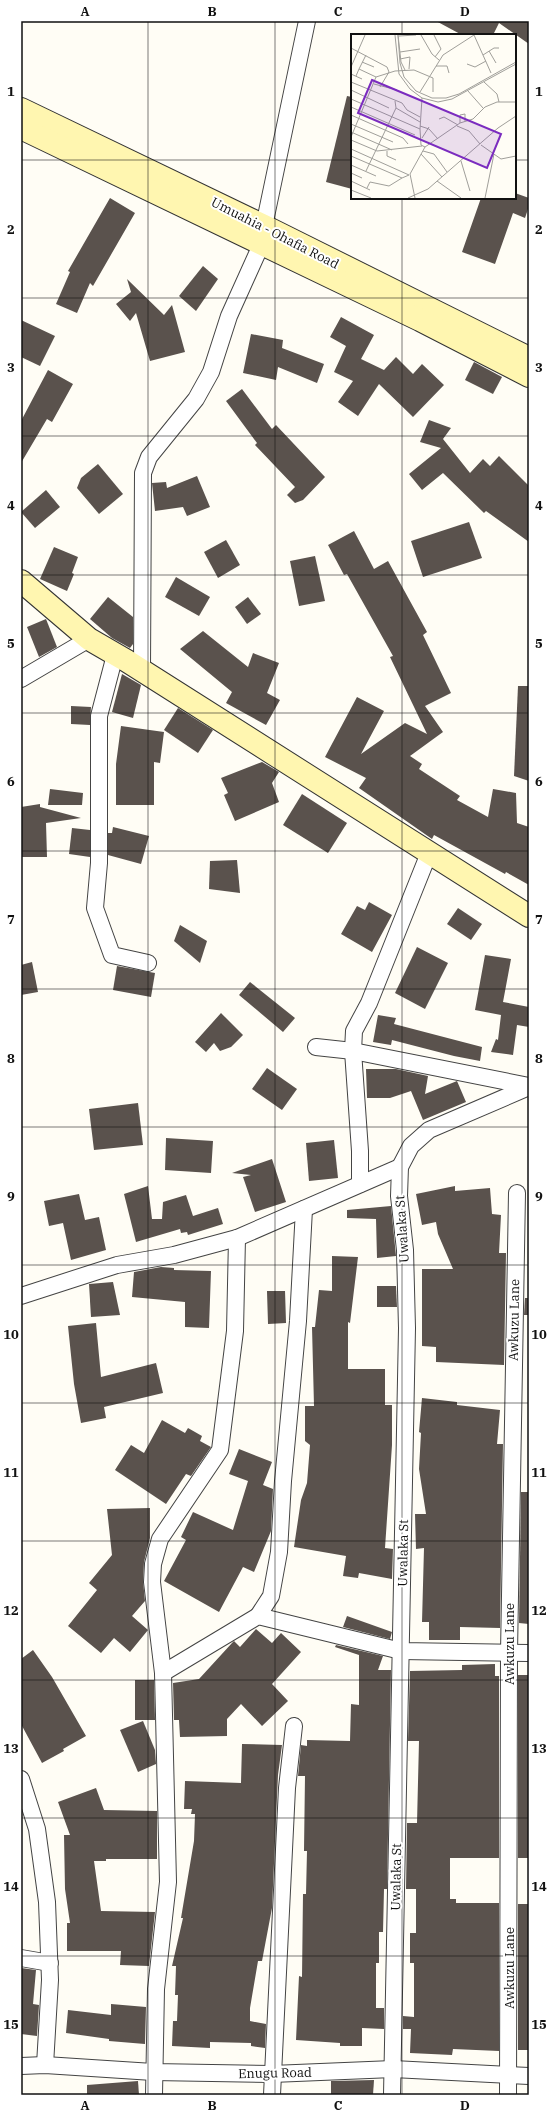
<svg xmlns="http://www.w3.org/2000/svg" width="550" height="2116" font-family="'IBM Plex Serif',serif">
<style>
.building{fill:#5a524d}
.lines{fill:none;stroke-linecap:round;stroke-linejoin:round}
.street-casing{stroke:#444;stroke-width:18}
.secondary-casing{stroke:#333;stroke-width:24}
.street{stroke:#fff;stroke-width:16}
.secondary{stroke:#fff6b0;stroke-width:22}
.grid{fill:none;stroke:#111;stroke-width:1;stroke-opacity:0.55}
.labels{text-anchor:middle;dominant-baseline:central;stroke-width:4;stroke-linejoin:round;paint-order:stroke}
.street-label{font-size:13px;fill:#111;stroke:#fff}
.inset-road{fill:none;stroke:#a09f9a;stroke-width:1}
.view{fill:#7b2cbf;fill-opacity:0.15;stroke:#7b2cbf;stroke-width:2}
.inset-edge{fill:none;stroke:#111;stroke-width:2}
.neatline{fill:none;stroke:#111;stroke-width:1.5}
.grid-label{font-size:13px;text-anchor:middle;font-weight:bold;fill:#111}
</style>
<rect width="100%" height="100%" fill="#fffdf5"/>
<!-- building -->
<g class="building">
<polygon points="436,21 529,21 529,44 499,23 493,35 462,35"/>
<polygon points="347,96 352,97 352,189 326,182"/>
<polygon points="515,193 529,198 529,206 525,218 513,213 495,264 462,252 481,198 515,198"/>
<polygon points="110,198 135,213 93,286 90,283 77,313 56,304 70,272 68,271"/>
<polygon points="203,266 218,279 196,311 179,296"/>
<polygon points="127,279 164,315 172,305 185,352 150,361 136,313 130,321 116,304 131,292"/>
<polygon points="341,317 374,335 361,359 384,370 396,357 413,374 422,364 444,385 413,417 379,384 358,416 338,402 353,381 334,372 346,346 330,337"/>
<polygon points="21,320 55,336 40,366 21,357"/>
<polygon points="251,334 283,340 282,348 324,364 317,383 278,367 276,380 243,373"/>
<polygon points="474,362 502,377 493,394 465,380"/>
<polygon points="48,370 73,384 52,422 47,419 21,463 21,421"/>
<polygon points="242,389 272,429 276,425 325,477 303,500 295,503 287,495 295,487 255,445 257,443 226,401"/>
<polygon points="429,420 451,428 443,439 470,473 483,459 490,466 499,456 529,486 529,542 486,511 484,513 443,473 422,490 409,474 441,448 420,442"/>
<polygon points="98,464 123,494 99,514 77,488 81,478"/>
<polygon points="197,476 210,507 187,516 183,507 155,511 152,483 166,482 167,488"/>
<polygon points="46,490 60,507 35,528 21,512"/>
<polygon points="469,522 482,558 423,577 411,541"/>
<polygon points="354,531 374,569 388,561 427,632 423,635 451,693 425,706 443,732 410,756 422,764 419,769 460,796 457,800 488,817 493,789 516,793 517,823 529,827 529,885 506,872 505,874 434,835 432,839 359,788 366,778 325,757 357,697 384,711 361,754 405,723 427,734 390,657 393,656 347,574 344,575 328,545"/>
<polygon points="226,540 240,565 218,578 204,552"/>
<polygon points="54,547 78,557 72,573 74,574 67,591 40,579"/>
<polygon points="315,556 325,601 299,606 290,561"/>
<polygon points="176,577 210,597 199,616 165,597"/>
<polygon points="108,597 133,617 133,644 130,648 112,638 90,619"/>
<polygon points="248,597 261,614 247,624 235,607"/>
<polygon points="46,619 57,647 39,657 27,627"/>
<polygon points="203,631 248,667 253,653 279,663 267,693 280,700 266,725 226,703 232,692 180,649"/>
<polygon points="122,674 141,685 133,718 112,712"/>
<polygon points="518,686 529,686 529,781 514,776"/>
<polygon points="71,706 91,707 90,725 71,724"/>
<polygon points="178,708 213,730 198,753 164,730"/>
<polygon points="121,726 164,732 160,763 154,762 154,805 116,805 116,764"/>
<polygon points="262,762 279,772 272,783 279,802 235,821 224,795 228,793 221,778"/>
<polygon points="50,789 83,793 82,805 48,805"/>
<polygon points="302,794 347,823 328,853 283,825"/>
<polygon points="40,804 40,807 81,818 46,823 47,857 21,857 21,807"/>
<polygon points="113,827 149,836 141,864 108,855 108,833 112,833"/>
<polygon points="72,828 90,830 90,857 69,854"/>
<polygon points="237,860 240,893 209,889 210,861"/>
<polygon points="369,902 392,915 372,952 341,934 357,906 365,910"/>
<polygon points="458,908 482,924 471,940 447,924"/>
<polygon points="180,925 207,941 200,963 174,941"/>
<polygon points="417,947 448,963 425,1009 395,993"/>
<polygon points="485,955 511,959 503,1002 529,1007 529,1027 517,1025 513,1055 491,1052 496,1039 498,1040 501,1015 475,1010"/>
<polygon points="32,962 38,992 21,995 21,965"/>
<polygon points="117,966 155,973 151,997 113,990"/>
<polygon points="250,982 295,1018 283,1032 239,995"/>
<polygon points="221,1013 243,1035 231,1047 220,1051 214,1043 206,1052 195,1042"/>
<polygon points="378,1015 396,1018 394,1024 482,1047 480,1061 454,1056 392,1040 391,1045 373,1042"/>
<polygon points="267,1068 297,1089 282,1110 252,1089"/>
<polygon points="366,1069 396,1069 428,1076 425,1094 457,1081 466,1102 423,1120 411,1091 390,1098 367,1098"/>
<polygon points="138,1103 143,1145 94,1150 89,1109"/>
<polygon points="166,1138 213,1141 211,1173 165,1170"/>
<polygon points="334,1140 338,1178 309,1181 306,1143"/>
<polygon points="272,1159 286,1202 255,1212 243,1177 251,1175 232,1173"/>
<polygon points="148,1186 152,1219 162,1219 163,1202 186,1195 193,1216 218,1208 223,1224 188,1235 187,1232 181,1233 180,1229 136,1242 124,1194"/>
<polygon points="455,1186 455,1191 490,1188 492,1214 501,1215 499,1253 506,1253 504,1365 436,1362 436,1347 422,1346 422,1269 453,1269 438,1234 436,1222 422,1225 416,1194"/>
<polygon points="79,1194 85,1220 99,1217 106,1250 71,1260 63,1223 49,1226 44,1201"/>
<polygon points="391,1206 396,1256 377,1258 376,1219 347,1218 347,1210"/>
<polygon points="332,1256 358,1257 350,1323 348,1322 348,1369 385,1369 385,1405 392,1405 392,1445 385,1548 393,1549 392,1579 359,1573 358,1578 343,1576 346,1556 294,1547 301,1500 307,1483 310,1445 305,1441 305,1406 314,1406 312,1327 315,1327 319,1290 332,1291"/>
<polygon points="161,1267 174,1268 174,1270 211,1271 209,1328 185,1327 185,1302 132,1297 134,1272"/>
<polygon points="113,1282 120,1315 91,1317 89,1284"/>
<polygon points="377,1286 396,1286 397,1307 377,1307"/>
<polygon points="267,1291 285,1291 286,1323 268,1324"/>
<polygon points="525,1298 529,1298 529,1315 524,1315"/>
<polygon points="96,1323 101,1377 156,1363 163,1393 104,1407 106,1418 81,1423 74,1384 68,1326"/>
<polygon points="422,1398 457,1402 457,1405 500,1410 497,1444 503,1444 500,1628 460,1627 460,1640 429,1640 429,1622 422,1622 424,1548 416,1549 415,1514 426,1514 419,1469 421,1433 419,1432"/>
<polygon points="162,1420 185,1433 188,1428 202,1436 200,1441 211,1447 191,1476 186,1474 166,1504 115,1470 131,1445 144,1453"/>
<polygon points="239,1449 272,1462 263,1485 273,1489 271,1531 254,1572 243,1567 219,1612 164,1581 186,1540 181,1537 193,1512 233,1530 248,1481 229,1474"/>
<polygon points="521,1492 529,1492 529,1624 519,1623"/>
<polygon points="150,1508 150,1538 144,1562 143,1581 145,1601 132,1616 148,1630 130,1652 114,1638 101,1653 68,1626 97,1590 89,1583 112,1555 107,1509"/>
<polygon points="347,1616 392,1632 390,1639 343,1627"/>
<polygon points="256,1629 272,1643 281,1633 301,1652 272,1684 288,1701 262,1726 241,1704 227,1719 227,1736 180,1737 179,1720 174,1720 173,1683 199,1679 232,1643 234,1641 240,1647"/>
<polygon points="336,1645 383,1656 378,1670 391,1670 387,1889 384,1889 383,1932 379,1932 379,1963 376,1963 376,2008 384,2008 384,2029 362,2028 362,2046 340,2046 340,2043 296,2040 299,1976 302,1977 303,1894 306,1894 307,1851 304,1851 305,1776 298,1776 301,1745 307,1746 307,1740 350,1741 351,1704 359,1705 359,1655 335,1647"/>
<polygon points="33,1650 52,1677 86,1736 63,1749 64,1751 42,1763 21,1724 21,1659"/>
<polygon points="495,1664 495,1676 499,1676 499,1858 450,1858 450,1899 456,1899 456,1903 499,1903 499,2051 453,2049 452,2055 410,2053 411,2029 403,2029 403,2016 414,2017 414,1963 410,1963 410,1933 416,1933 416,1889 406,1889 407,1823 417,1823 419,1741 408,1741 410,1671 462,1670 462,1665"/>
<rect x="518" y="1675" width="11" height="183"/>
<polygon points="135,1680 154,1680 155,1720 135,1720"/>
<polygon points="143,1721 155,1750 156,1764 138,1772 120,1730"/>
<polygon points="242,1744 282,1745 278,1775 272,1908 262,1961 258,1961 250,2008 250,2021 266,2024 265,2048 251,2046 251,2043 210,2042 210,2048 172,2046 173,2021 177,2021 178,1995 175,1995 176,1966 172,1966 183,1918 181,1918 194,1841 195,1814 191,1814 192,1809 184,1809 185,1781 241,1783"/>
<polygon points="96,1788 104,1810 157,1811 157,1859 106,1859 106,1861 94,1861 101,1911 155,1912 149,1966 120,1965 121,1951 67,1951 67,1923 70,1923 65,1889 64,1835 70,1835 58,1802"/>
<rect x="518" y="1904" width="11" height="146"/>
<polygon points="21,1968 36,1970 33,2004 39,2005 37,2036 21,2034"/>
<polygon points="111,2004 146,2007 145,2044 109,2041 109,2039 66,2033 68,2010 111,2015"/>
<polygon points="374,2080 373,2095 331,2095 331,2081"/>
<polygon points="138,2081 139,2095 87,2095 87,2085"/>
</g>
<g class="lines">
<!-- street casing -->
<g class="street-casing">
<g id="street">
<polyline points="264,226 307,21"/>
<polyline points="115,655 99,716 99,863 95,908 112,955 148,963"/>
<polyline points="142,670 143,473 149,457 196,399 211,372 229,316 261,245"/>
<polyline points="21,679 89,639"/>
<polyline points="316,1047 353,1051 529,1086"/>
<polyline points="360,1184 360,1151 353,1051 354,1031 369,1003 429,853"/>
<polyline points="21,1296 117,1265 174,1255 237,1238 400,1167"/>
<polyline points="258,1616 271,1596 279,1552 283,1481 298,1321 304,1209"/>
<polyline points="163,1673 258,1616 401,1651 529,1653"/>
<polyline points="21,1779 37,1829 47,1902 50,1980 45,2065"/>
<polyline points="21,1958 50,1963"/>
<polyline points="21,2066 45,2065 153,2072 272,2074 393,2069 529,2076"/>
<polyline points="154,2095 156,1989 168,1882 163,1673 152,1582 153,1564 160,1539 220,1450 235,1331 237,1238"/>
<polyline points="272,2095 287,1788 294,1726"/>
<polyline points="392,2095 407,1328 405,1250 399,1196 400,1167 411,1146 429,1130 529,1087"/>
<polyline points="508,2095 509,1653 517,1193"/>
</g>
</g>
<!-- secondary casing -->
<g class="secondary-casing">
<g id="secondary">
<polyline points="21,109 264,226 529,358"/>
<polyline points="21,128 420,320 529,376"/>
<polyline points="21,581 89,639 127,661 529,916"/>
</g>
</g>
<!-- street -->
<use href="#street" class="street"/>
<!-- secondary -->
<use href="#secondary" class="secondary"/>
</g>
<!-- grid -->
<path class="grid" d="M148 21V2095M275 21V2095M402 21V35M21 160H352M515 160H529M402 198V2095M21 298H529M21 436H529M21 575H529M21 713H529M21 851H529M21 989H529M21 1127H529M21 1265H529M21 1403H529M21 1541H529M21 1680H529M21 1818H529M21 1956H529"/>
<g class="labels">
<!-- street labels -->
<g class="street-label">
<text transform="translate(275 233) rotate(27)">Umuahia - Ohafia Road</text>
<text transform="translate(402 1229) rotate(-94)">Uwalaka St</text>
<text transform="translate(514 1320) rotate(-89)">Awkuzu Lane</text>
<text transform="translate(403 1553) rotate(-89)">Uwalaka St</text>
<text transform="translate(509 1644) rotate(-90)">Awkuzu Lane</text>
<text transform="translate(396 1877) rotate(-89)">Uwalaka St</text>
<text transform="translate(509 1968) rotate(-90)">Awkuzu Lane</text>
<text transform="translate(275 2073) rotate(-1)">Enugu Road</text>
</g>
</g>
<!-- overview -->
<g transform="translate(351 34)">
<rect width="165" height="165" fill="#fffdf5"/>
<path class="inset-road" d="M44 1 48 40 59 55 71 64 69 95M47 1 50 28 54 36M47 1 49 29 53 43 65 57 81 64H95L108 60 165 28M70 1 81 20 88 26M83 1 90 15 84 23M123 1 140 39M48 2 65 1M0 14 36 33 38 38 29 53M138 17 145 29M49 18 69 15M132 21 143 14H148M49 25 59 23 58 35M11 28 23 33M116 30 124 33 135 27M85 32H96L98 39M0 33 14 1M8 35 15 21M0 40 11 45M25 43 44 37 63 36 82 44V58M0 48 51 69 56 76 69 83M133 48 146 60 148 68M23 50 46 56M0 56 38 74M117 57 132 74M69 58 92 21 123 1M71 64 87 68 101 65 165 30M0 65 69 95 70 111 74 113M0 73 64 101M45 74 69 88M0 81 52 104 57 110M88 85 93 83 107 91M109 89V81L114 80V87M0 90 42 108M69 92 78 95 87 105M106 92 118 97 129 110M0 98 41 116M0 103 25 43 8 35 5 42M71 104 78 93M0 106 26 117 71 112M130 111 150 125 165 122M0 115 58 141M36 117V122L45 126M72 117 83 120 96 138M70 120 91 143M0 122 51 144 58 141M110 127 119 157M0 131 25 142M15 137 45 74 44 67M0 139 11 144M0 147 19 156M86 147 110 164M16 154 19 148 38 152 51 144M0 156 20 164M57 164 77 155 147 94 165 82M64 164 59 140 74 113 109 89 122 85 134 73 146 68H165M134 164 143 120"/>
<path class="view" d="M21 46 150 100 136 134 7 79Z"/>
<rect width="165" height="165" class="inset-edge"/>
</g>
<!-- border -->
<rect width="550" height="2116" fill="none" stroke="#ffffff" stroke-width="44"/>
<rect x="22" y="22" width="506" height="2072" class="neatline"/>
<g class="grid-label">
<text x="85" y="16">A</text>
<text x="212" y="16">B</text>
<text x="338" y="16">C</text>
<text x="465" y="16">D</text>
<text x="11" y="96">1</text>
<text x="539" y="96">1</text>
<text x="11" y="234">2</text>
<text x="539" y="234">2</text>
<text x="11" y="372">3</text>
<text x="539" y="372">3</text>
<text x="11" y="510">4</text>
<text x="539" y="510">4</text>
<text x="11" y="648">5</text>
<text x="539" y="648">5</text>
<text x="11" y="786">6</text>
<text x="539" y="786">6</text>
<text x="11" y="924">7</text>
<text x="539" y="924">7</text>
<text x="11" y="1063">8</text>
<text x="539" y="1063">8</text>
<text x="11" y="1201">9</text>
<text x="539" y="1201">9</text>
<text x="11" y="1339">10</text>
<text x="539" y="1339">10</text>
<text x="11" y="1477">11</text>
<text x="539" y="1477">11</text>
<text x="11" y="1615">12</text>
<text x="539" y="1615">12</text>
<text x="11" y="1753">13</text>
<text x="539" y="1753">13</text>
<text x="11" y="1891">14</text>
<text x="539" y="1891">14</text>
<text x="11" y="2029">15</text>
<text x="539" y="2029">15</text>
<text x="85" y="2110">A</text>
<text x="212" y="2110">B</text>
<text x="338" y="2110">C</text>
<text x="465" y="2110">D</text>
</g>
</svg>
